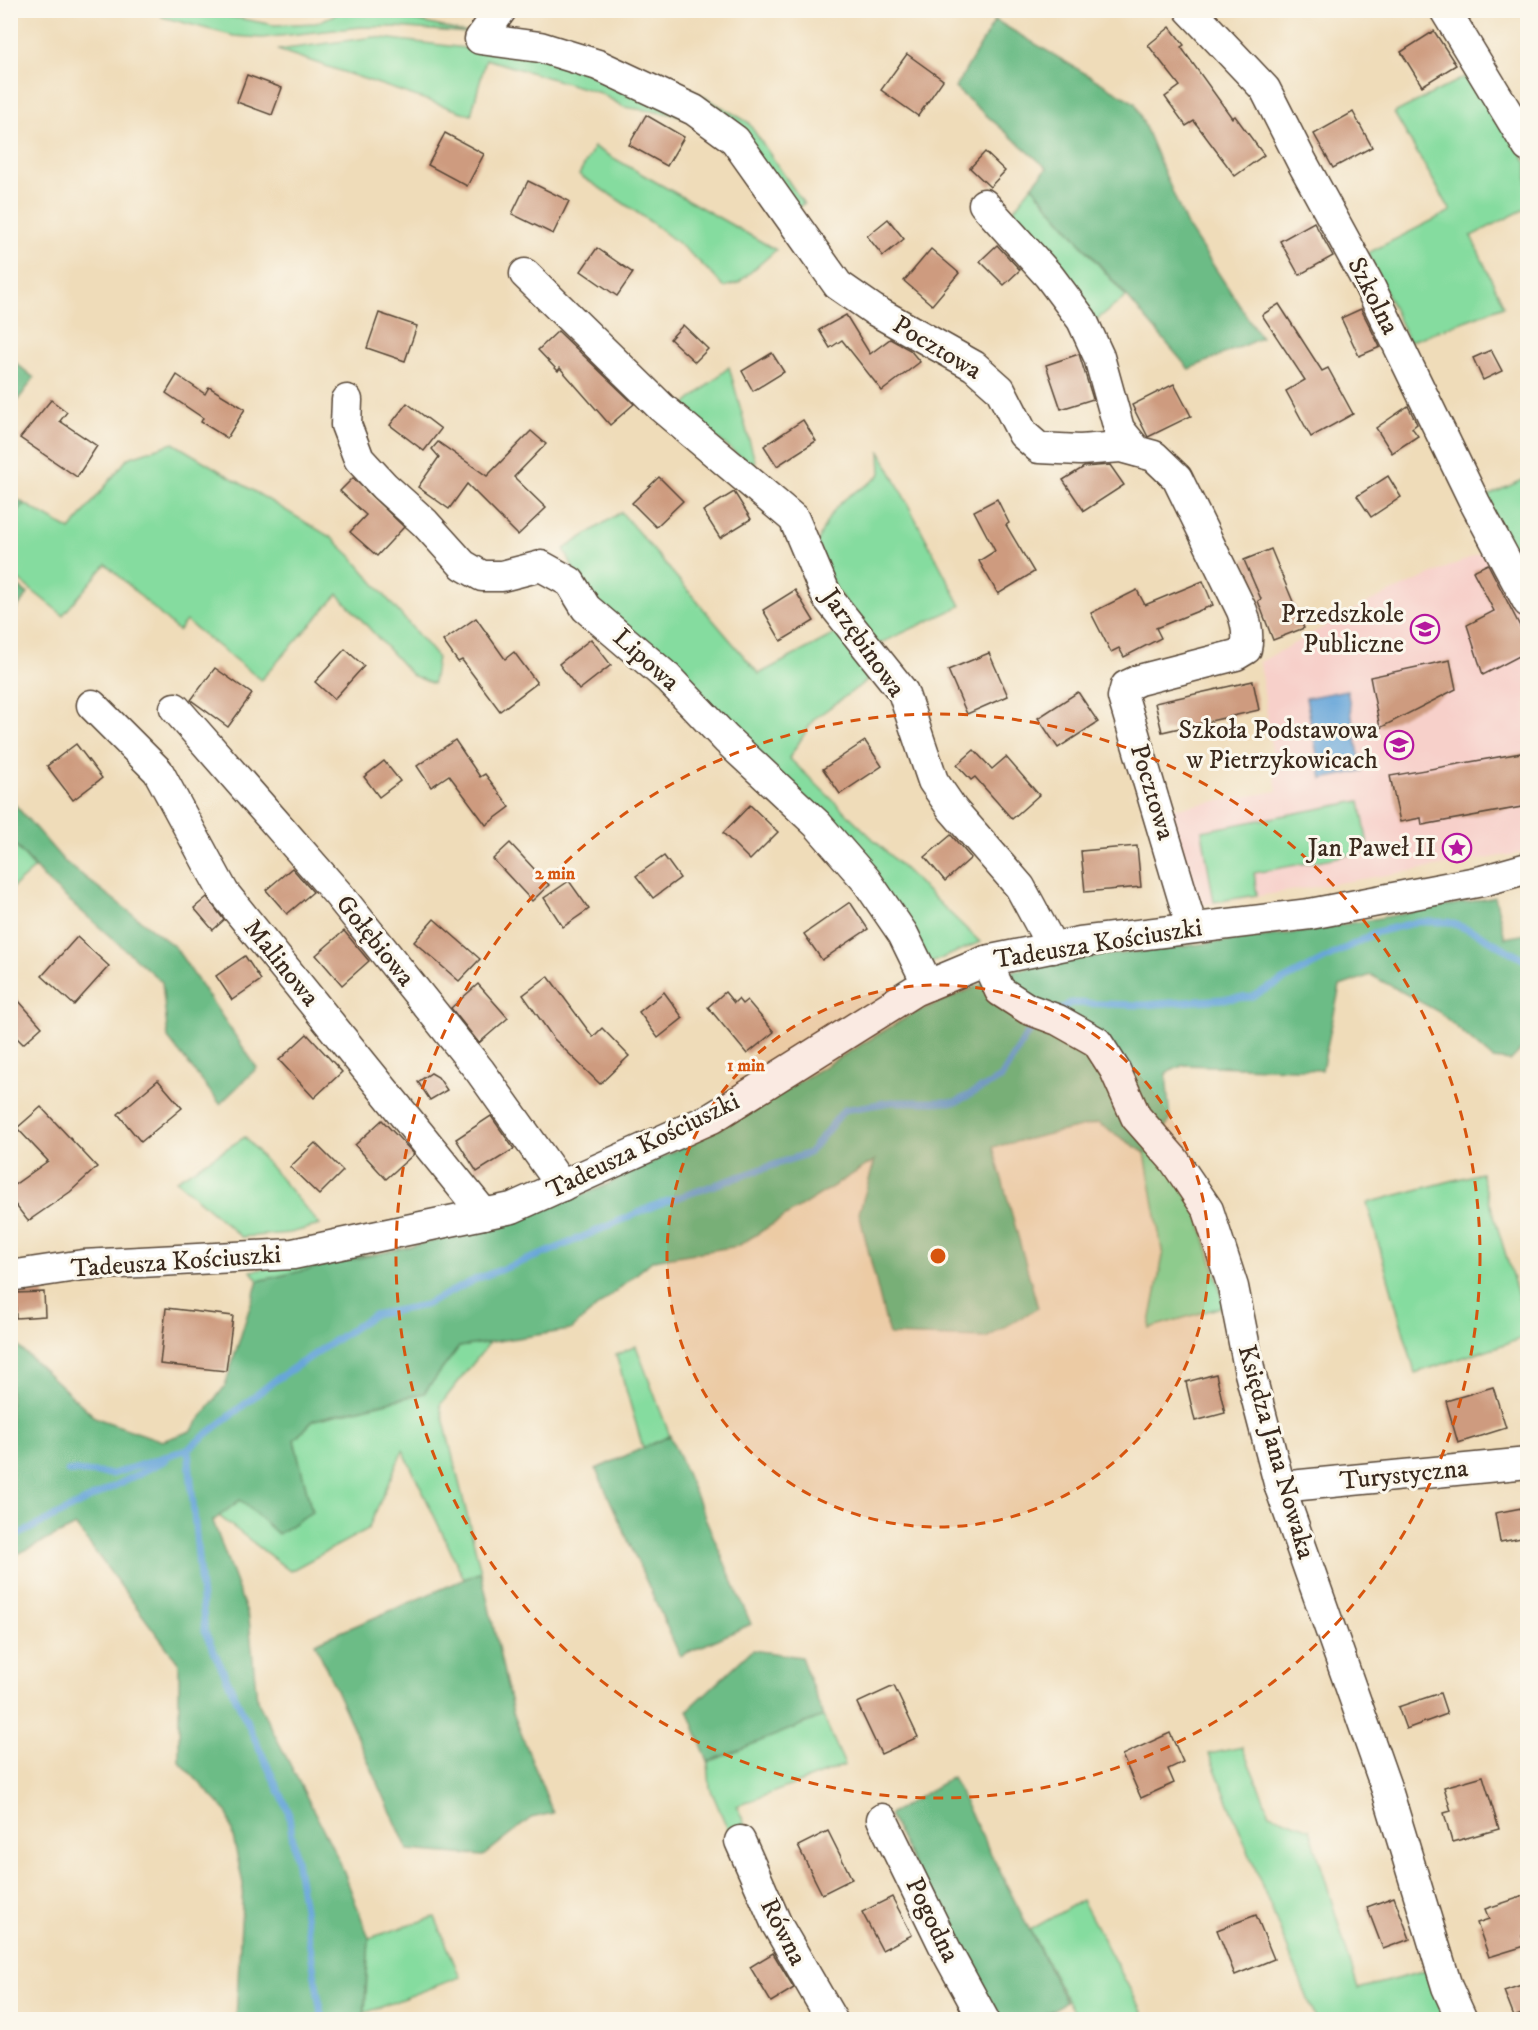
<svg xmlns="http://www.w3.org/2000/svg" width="1538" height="2030" font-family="'IM FELL DW Pica',serif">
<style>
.built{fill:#f7d0ca}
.green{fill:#85dc9f;stroke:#60835e;stroke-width:1.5}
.forest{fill:#6cbc86;stroke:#547352;stroke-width:1.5}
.water{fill:#67a6d9;stroke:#51687c;stroke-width:1.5}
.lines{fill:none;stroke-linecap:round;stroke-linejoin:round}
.stream{stroke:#67a6d9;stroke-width:7}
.building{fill:#ce9b7f}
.minor-casing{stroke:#564535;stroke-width:33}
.minor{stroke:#fff;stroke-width:30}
.ring{fill:none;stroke:#d7540e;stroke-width:3;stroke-dasharray:10 8}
.labels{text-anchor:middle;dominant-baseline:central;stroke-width:6;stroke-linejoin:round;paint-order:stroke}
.street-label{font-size:26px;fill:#3b2a1e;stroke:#fbf7ec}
.poi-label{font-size:26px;fill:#3b2a1e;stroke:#fbf7ec;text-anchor:end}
.centre{fill:#d7540e;stroke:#fbf7ec;stroke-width:3}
.ring-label{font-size:18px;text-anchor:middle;font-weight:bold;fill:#d7540e;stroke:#fbf7ec;stroke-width:6;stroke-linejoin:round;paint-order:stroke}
</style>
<rect width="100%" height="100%" fill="#fbf7ec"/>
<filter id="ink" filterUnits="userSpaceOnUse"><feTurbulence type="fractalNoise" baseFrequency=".0167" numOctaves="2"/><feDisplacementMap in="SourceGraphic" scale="12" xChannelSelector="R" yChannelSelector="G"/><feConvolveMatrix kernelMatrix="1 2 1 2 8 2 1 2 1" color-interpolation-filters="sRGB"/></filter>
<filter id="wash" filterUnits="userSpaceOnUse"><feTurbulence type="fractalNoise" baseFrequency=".008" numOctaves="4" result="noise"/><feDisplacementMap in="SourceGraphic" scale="24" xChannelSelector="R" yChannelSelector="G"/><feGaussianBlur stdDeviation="1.35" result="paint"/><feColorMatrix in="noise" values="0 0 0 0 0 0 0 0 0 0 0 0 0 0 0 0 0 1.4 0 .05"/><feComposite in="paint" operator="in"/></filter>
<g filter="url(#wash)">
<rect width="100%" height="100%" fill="#efdcb9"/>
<!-- built -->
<polygon class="built" points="1494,547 1527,619 1527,852 1198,906 1171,809 1277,791 1260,662 1371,601"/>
<!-- green -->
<g class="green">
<polygon points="370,10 468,33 396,27 361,27 262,38 234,36 162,17 163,11 200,11 274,25 316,23 343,11"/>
<polygon points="374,37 465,48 486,45 540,52 690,117 624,107 600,93 486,59 471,115 278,50"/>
<polygon points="659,71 748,122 804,204 790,211 657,87"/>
<polygon points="1475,72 1527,163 1527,208 1471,236 1504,306 1409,342 1368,253 1451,211 1394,113"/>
<path d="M594 147 776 250 738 283 724 287C683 241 631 207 579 175Z"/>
<polygon points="1032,186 1126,297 1092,323 1004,222"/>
<polygon points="729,367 755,461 753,467 680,409"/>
<polygon points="173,443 332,538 351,556 437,657 433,684 412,675 338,594 261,680 186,621 178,631 106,564 63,615 11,574 11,516 25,504 70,530 128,458"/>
<path d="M880 451 961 606 872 647 814 551C823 529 829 510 850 495 861 487 872 485 881 473Z"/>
<polygon points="1527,478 1527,583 1485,497"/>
<polygon points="621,512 759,674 844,629 876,674 814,719 789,758 980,942 924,966 910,935 591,606 564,549"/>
<polygon points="1360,801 1369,851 1254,873 1257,895 1214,902 1202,831"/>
<polygon points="10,840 35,868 11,889 10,889"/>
<polygon points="245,1137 320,1225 290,1233 241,1237 176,1180"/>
<polygon points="1152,1144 1196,1208 1225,1306 1149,1328 1163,1256 1145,1153"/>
<polygon points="1481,1173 1527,1325 1527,1337 1415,1373 1367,1203"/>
<polygon points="377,1254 258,1281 251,1271 318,1260"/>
<polygon points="490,1342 440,1405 481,1572 464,1579 403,1450 368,1529 290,1571 219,1516 240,1500 312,1512 294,1440 314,1420 424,1393 459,1347"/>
<polygon points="636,1346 670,1436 643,1448 616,1355"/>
<polygon points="823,1716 845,1765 737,1806 748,1832 732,1839 710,1788 708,1762"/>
<polygon points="1242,1747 1270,1814 1310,1829 1358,1989 1430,1970 1450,2019 1316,2019 1209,1754"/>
<polygon points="1082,1900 1146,2019 1077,2019 1030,1930"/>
<polygon points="435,1917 460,1977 365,2013 369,1938"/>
</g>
<!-- forest -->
<g class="forest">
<polygon points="995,20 1135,103 1186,224 1261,338 1189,369 1032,186 1047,168 955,88"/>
<polygon points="11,359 34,378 11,410"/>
<polygon points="11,496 25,504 11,516"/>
<polygon points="11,581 28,594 11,616"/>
<polygon points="10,799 64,861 175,947 257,1068 220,1104 168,1038 162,982 47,881 11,840"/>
<polygon points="1495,897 1505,938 1527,934 1527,1044 1510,1061 1493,1059 1439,1012 1371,975 1340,986 1322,1070 1184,1065 1166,1073 1170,1121 1145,1153 1098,1123 993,1147 1038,1308 986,1338 889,1335 859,1213 875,1160 738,1246 653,1260 570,1330 459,1347 424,1393 314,1420 294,1440 312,1512 278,1534 240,1500 213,1521 249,1619 257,1700 340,1862 369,1938 364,2019 236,2019 243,1884 228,1813 179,1761 179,1664 76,1526 11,1557 10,1339 96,1418 162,1441 191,1431 225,1386 258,1281 504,1225 602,1187 723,1127 914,1013 1016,970 1060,961 1302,932"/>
<polygon points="670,1436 751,1624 680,1656 596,1469"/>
<polygon points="481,1572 513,1713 553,1813 531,1818 483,1856 408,1850 315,1643"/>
<polygon points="752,1650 801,1657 823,1716 708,1762 688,1710"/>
<polygon points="952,1777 1066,2002 1037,2019 991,2019 889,1815"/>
</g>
<!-- water -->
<polygon class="water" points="1347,690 1362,771 1322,779 1306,698"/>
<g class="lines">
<!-- stream -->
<g class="stream">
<polyline points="1059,1011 1070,1003 1143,1005 1251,997 1377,932 1417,922 1449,922 1477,933 1528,962"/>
<polyline points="184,1451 188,1449 205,1632 288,1810 322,2020"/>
<polyline points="68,1471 113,1474 188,1449 274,1381 373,1315 425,1305 476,1279 548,1252 656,1205 809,1153 844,1110 891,1102 956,1102 1001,1078 1027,1034 1043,1022"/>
<polyline points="10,1539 166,1460"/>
</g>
</g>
<g id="blocks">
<!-- building -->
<g class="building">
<polygon points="1170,27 1184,45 1181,47 1232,118 1235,116 1264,155 1235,176 1194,121 1186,126 1165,97 1180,86 1148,45"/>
<polygon points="1434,31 1456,65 1422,86 1401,52"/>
<polygon points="907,54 943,80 918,116 881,90"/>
<polygon points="247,75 282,88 272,115 237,102"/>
<polygon points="1353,112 1372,147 1333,168 1314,134"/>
<polygon points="646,115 684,137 667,166 629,145"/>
<polygon points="445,133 484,154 467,186 428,165"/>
<polygon points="985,152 1005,171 990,187 970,168"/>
<polygon points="528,181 569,201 553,234 512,214"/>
<polygon points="888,219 904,239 883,256 867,236"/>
<polygon points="1314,222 1333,256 1299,275 1280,241"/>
<polygon points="997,245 1020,270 1004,285 980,261"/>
<polygon points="597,248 633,273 617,296 581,271"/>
<polygon points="931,249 959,273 932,305 904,281"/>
<polygon points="1279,304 1322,371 1328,368 1353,414 1311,437 1286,391 1305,380 1262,315"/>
<polygon points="1361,309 1380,347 1359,356 1341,318"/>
<polygon points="379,313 417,326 405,361 367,348"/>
<polygon points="846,315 870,354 890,339 910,350 920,362 882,391 842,340 830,348 819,330"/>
<polygon points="683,325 708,349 695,362 670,339"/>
<polygon points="558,331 634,404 610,425 560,368 558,371 538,350"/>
<polygon points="1491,350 1502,371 1483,380 1473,358"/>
<polygon points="772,353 784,372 753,391 742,371"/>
<polygon points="1079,354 1093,399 1061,409 1046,365"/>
<polygon points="177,375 205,394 209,387 245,409 227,438 201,422 203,418 166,393"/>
<polygon points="1174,384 1191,416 1148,437 1132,405"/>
<polygon points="51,400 67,412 60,421 97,446 77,477 20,438"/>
<polygon points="407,403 441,429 424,451 390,425"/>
<polygon points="1408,406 1417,424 1412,428 1418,436 1392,453 1376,428"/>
<polygon points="803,420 816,441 777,466 764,446"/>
<polygon points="531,431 546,444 514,477 546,508 518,535 467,484 449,509 418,487 439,457 432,449 438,442 487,476"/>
<polygon points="1110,465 1124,485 1084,511 1063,480 1084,467"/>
<polygon points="1388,476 1401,497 1371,517 1357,496"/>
<polygon points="659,477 683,501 656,527 632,503"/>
<polygon points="353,478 404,527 377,556 350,532 366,515 340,491"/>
<polygon points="734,492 751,519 720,538 703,511"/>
<polygon points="997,499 1009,523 1006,525 1034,572 998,594 979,561 995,551 974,511"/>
<polygon points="1271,549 1304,628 1273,640 1258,601 1261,599 1244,560"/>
<polygon points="1488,564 1527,640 1527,652 1483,675 1467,625 1494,611 1473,571"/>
<polygon points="1203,581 1213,605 1156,628 1161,638 1124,657 1119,648 1111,652 1091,613 1137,590 1145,605"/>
<polygon points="795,590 814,621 781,641 763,610"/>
<polygon points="476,618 505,659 514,652 537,683 500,711 462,660 458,662 443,641"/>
<polygon points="591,639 611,665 579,690 559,664"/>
<polygon points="345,649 364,666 334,699 315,682"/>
<polygon points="989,653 1008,696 967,714 948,670"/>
<polygon points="1450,660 1456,689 1380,728 1370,677"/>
<polygon points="215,668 252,694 228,727 191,700"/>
<polygon points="1253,681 1259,710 1162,732 1155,703"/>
<polygon points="1078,692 1098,722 1058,748 1038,718"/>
<polygon points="455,740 480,777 485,774 510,807 486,825 449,775 431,787 417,766"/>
<polygon points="865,741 882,766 840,794 823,769"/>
<polygon points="76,744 102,778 73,800 47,766"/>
<polygon points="974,750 992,769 1006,757 1039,795 1012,819 975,777 971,780 957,765"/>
<polygon points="1527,752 1527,806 1422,825 1421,818 1400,822 1390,776"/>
<polygon points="384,761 400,781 379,797 364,777"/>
<polygon points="750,805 778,832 750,860 723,833"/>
<polygon points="951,835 971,858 945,881 925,857"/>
<polygon points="510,843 549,885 532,901 493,859"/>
<polygon points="1137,846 1141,887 1085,892 1081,851"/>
<polygon points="664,856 680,878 653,898 636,876"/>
<polygon points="292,868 313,892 287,914 266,890"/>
<polygon points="569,881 589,909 563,927 544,898"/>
<polygon points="207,897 224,920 213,930 194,908"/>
<polygon points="850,902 868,929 822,960 804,934"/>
<polygon points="434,919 480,959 459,981 414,942"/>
<polygon points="344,931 369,961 342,985 316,955"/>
<polygon points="77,937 109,966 74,1005 42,976"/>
<polygon points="245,956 261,980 232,1000 216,976"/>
<polygon points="548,976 593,1037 602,1028 629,1056 600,1084 554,1039 523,995"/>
<polygon points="478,984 508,1018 479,1043 451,1008"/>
<polygon points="10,991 42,1027 23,1044 10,1031"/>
<polygon points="664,992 683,1018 658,1038 639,1012"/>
<polygon points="725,992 734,1003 738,999 742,1004 747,1000 774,1032 747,1054 708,1007"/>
<polygon points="307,1034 342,1072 314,1098 279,1060"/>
<polygon points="431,1073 438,1077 447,1090 430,1100 418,1082"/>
<polygon points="158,1080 182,1108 141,1142 118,1114"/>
<polygon points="41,1107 97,1167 70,1192 28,1221 10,1198 10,1188 48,1161 17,1128"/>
<polygon points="491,1116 514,1149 477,1172 456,1139"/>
<polygon points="382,1120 414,1154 386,1179 355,1145"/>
<polygon points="315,1143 343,1171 319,1195 290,1167"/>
<polygon points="44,1292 45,1316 16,1318 15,1293"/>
<polygon points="166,1308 233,1316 226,1371 160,1364"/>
<polygon points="1216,1374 1225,1413 1195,1421 1186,1382"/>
<polygon points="1493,1387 1506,1428 1458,1443 1446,1401"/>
<polygon points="1527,1507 1527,1537 1500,1542 1495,1513"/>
<polygon points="894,1686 918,1737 881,1754 857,1703"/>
<polygon points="1440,1693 1447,1714 1406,1729 1398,1707"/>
<polygon points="1170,1733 1183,1762 1168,1769 1174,1783 1141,1798 1122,1755"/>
<polygon points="1483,1776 1499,1829 1452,1842 1444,1813 1451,1811 1444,1787"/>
<polygon points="828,1831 852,1879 822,1894 798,1846"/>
<polygon points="1527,1895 1527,1934 1522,1936 1525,1946 1489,1957 1477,1923 1489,1919 1485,1909"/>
<polygon points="892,1897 912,1935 882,1950 862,1912"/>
<polygon points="1394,1897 1410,1939 1383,1949 1367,1907"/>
<polygon points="1256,1915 1274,1959 1235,1975 1217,1930"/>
<polygon points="773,1953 794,1988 771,2002 750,1967"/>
<polygon points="1527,1983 1527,2012 1514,2017 1504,1991"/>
</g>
</g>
</g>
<g filter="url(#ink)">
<use href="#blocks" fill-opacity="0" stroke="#564535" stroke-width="1.5"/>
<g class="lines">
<!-- minor casing -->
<g class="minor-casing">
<g id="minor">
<path d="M501 10 480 39 540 47 598 65 694 110 735 140 838 285 874 310 974 366 1000 389 1023 434 1039 448 1080 450 1121 447 1154 456 1177 478 1242 611C1247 624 1249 635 1246 649L1236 655 1139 680 1126 686 1123 697 1192 928"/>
<polyline points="1190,10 1265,89 1302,162 1368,283 1475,503 1528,602"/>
<polyline points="1445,10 1528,147"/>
<polyline points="984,204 1049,276 1082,320 1099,357 1119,429 1137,451"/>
<polyline points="525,274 661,407 794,519 827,597 903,692 933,781 953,810 1020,887 1053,948"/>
<polyline points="347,400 346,425 359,459 384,486 425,523 463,565 482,576 502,576 541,566 570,582 586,608 668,678 726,739 817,824 866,880 903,934 928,985"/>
<polyline points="92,705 158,771 224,893 484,1214"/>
<polyline points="175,708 338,894 480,1071 562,1186"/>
<polyline points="986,961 1000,991 1028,1009 1058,1020 1097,1042 1115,1070 1136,1117 1174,1160 1208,1210 1233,1287 1250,1373 1280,1487 1387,1790 1447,1987 1462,2020"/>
<polyline points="10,1276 83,1265 293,1254 512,1208 712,1118 914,991 986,961 1080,942 1310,914 1482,881 1528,868"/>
<polyline points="1280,1487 1528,1463"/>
<polyline points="882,1819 948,1954 984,2020"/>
<polyline points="740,1841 777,1925 832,2020"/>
</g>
</g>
<!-- minor -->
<use href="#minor" class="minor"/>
</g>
</g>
<!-- distance rings -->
<circle cx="938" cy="1256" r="271" fill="#d7540e" fill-opacity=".12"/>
<g class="ring">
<circle cx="938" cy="1256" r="271"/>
<circle cx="938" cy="1256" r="542"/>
</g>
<!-- icons -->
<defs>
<g id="school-ring" transform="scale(1.5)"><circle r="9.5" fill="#fbf7ec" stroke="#b5179e" stroke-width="1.5"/><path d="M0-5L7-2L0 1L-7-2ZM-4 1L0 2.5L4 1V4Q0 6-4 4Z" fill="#b5179e"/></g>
<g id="sight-ring" transform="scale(1.5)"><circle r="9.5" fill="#fbf7ec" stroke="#b5179e" stroke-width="1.5"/><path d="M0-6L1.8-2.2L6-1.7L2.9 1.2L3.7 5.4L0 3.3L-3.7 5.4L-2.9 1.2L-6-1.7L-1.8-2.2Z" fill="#b5179e"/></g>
</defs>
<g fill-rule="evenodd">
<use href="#school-ring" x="1425" y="629"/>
<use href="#school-ring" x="1399" y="745"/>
<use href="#sight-ring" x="1457" y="848"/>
</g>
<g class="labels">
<!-- street labels -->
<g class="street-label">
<text transform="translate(1373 296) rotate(63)">Szkolna</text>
<text transform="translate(937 348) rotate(31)">Pocztowa</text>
<text transform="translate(863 643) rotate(55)">Jarzębinowa</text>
<text transform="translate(646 660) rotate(42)">Lipowa</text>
<text transform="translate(1152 792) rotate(73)">Pocztowa</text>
<text transform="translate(375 941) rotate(51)">Gołębiowa</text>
<text transform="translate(1098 944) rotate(-9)">Tadeusza Kościuszki</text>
<text transform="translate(281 963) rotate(51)">Malinowa</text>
<text transform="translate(643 1146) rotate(-26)">Tadeusza Kościuszki</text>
<text transform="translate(176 1262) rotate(-4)">Tadeusza Kościuszki</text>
<text transform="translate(1276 1452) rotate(74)">Księdza Jana Nowaka</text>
<text transform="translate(1404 1475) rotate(-6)">Turystyczna</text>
<text transform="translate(932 1920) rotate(64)">Pogodna</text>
<text transform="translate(783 1932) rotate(63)">Równa</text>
</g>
<!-- poi labels -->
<g class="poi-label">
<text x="1404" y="614">Przedszkole<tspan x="1404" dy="30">Publiczne</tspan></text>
<text x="1378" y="730">Szkoła Podstawowa<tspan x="1378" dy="30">w Pietrzykowicach</tspan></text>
<text x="1436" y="848">Jan Paweł II</text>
</g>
</g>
<circle cx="938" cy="1256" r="9" class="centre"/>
<g class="ring-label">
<text x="555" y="879">2 min</text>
<text x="746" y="1071">1 min</text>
</g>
<!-- margin -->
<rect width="1538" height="2030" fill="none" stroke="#fbf7ec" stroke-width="36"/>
</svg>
